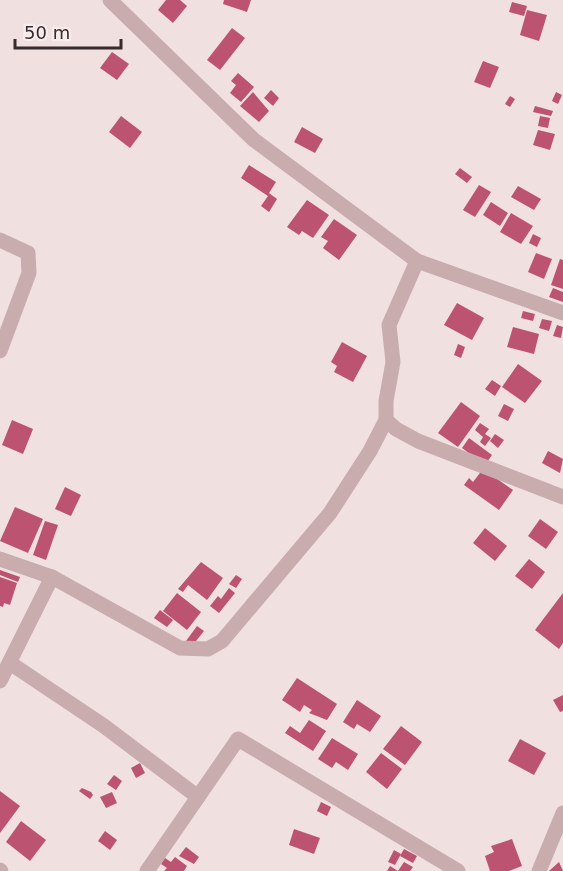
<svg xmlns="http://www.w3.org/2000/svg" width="563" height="871" font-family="'DejaVu Sans',sans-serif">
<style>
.building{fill:#bc5371}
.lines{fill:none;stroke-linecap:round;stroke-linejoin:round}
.minor{stroke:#c8acae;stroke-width:15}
</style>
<rect width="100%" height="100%" fill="#f1e0e0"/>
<!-- building -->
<g class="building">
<polygon points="166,0 180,0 187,6 173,23 158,10"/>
<polygon points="224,0 251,0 247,12 223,4"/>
<polygon points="512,2 527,6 524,16 509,12"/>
<polygon points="527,10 547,15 539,41 520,35"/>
<polygon points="232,28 245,38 220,70 207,60"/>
<polygon points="112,52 129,64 117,80 100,68"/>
<polygon points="483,61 499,67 490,88 474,82"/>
<polygon points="238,73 254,87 241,102 230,93 236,85 231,81"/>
<polygon points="271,90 279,98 273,106 264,98"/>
<polygon points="253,92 269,111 259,122 240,106"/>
<polygon points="556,92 562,95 558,104 552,101"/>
<polygon points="510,96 515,99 510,107 505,104"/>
<polygon points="535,106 553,111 551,116 533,112"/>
<polygon points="121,116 142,132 130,148 109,132"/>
<polygon points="540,116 550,118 548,128 538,126"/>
<polygon points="302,127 323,139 315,153 294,142"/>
<polygon points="538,130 555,134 550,150 533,145"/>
<polygon points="249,165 276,182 269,193 277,199 269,212 261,206 268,196 241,178"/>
<polygon points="460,168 472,177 467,183 455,174"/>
<polygon points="479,185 491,192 475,217 463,210"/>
<polygon points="518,186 541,199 534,210 511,197"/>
<polygon points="307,200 329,215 313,238 302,231 299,235 287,227"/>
<polygon points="491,202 508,213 500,226 483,215"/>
<polygon points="511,213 533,226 521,244 500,232"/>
<polygon points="334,219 357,235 339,260 323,248 328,241 321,237"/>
<polygon points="533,234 541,238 537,247 529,243"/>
<polygon points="536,253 552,259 544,279 528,272"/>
<polygon points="560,259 563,260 563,289 551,285"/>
<polygon points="553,288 563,292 563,302 549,297"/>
<polygon points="457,303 484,318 472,340 444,325"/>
<polygon points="523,311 535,314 533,321 521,318"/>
<polygon points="542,319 552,321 549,331 539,328"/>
<polygon points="557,325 563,327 561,338 553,336"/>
<polygon points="513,327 539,334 534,354 507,347"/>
<polygon points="342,342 367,356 353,382 334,372 337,366 331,362"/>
<polygon points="458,344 465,347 461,358 454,355"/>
<polygon points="518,364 542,381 525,403 502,387"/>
<polygon points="492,380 501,386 495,396 485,389"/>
<polygon points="461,402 480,416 458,447 438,433"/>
<polygon points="504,404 514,409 508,421 498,416"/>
<polygon points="12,420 33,429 23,454 2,445"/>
<polygon points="480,423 489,429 485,434 491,438 485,446 480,442 483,437 475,430"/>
<polygon points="495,434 504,440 498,448 490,441"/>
<polygon points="469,438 492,455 485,465 462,448"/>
<polygon points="548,451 563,459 560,473 542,463"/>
<polygon points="483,469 513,490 499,510 464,485 469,478 473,482"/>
<polygon points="65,487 81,495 71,516 55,509"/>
<polygon points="15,507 43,519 28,553 0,541"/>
<polygon points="540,519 558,532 546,549 528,536"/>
<polygon points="45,521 58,525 46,560 33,555"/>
<polygon points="485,528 507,546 495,561 473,543"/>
<polygon points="529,559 545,572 532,589 515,576"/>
<polygon points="201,562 223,578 207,600 188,585 183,592 178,589"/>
<polygon points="0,570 20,577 18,582 0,575"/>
<polygon points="236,575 242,579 236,588 229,584"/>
<polygon points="0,577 17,583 10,605 4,603 3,607 0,606"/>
<polygon points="229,588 235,593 219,613 210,606 218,596 221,599"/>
<polygon points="177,593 201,612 187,630 163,611"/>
<polygon points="563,593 563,643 559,649 535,630"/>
<polygon points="160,610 173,620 167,627 154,618"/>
<polygon points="197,626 204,631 192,646 186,641"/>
<polygon points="297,678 337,704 327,720 309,713 312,710 304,705 300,712 282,700"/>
<polygon points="563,695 563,711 560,712 553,700"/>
<polygon points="357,700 381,716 370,732 357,724 354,729 343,722"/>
<polygon points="309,720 326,731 313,751 285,733 290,726 300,733"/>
<polygon points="401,726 422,742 405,765 383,749"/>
<polygon points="332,738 358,754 348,770 336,762 332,768 318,759"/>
<polygon points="520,739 546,753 534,775 508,761"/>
<polygon points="381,753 402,769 387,789 366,772"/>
<polygon points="140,763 145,773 136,778 131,768"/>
<polygon points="114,775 122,781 116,790 107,784"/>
<polygon points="82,788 91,792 93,795 90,799 79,791"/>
<polygon points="0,791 20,806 0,833"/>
<polygon points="112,792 117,803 106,808 100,797"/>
<polygon points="321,802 331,807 327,816 317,811"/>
<polygon points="21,821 46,840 30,861 6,842"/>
<polygon points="294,829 320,838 314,854 289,845"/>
<polygon points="105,831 117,840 110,850 98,841"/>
<polygon points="512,839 522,866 509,871 490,871 485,856 494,852 491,846"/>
<polygon points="186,847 199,857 194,864 179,856"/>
<polygon points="404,849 417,856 413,863 400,856"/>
<polygon points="394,850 401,854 395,865 388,862"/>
<polygon points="175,857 187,866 184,871 164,871 167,868 161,864 165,858 171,862"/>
<polygon points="404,862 413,867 410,871 387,871 390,866 398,871"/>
<polygon points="559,862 563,871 549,871"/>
</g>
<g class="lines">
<!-- minor -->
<g class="minor">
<polyline points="110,0 254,140 417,261 563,313"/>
<polyline points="0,240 28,253 29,273 0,351"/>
<polyline points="386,420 396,429 418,441 563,497"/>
<polyline points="0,559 52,577 180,648 208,649 222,641 330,513 370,451 386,420 386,401 393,362 389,325 417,261"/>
<polyline points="10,663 104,726 198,797"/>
<polyline points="0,681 52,577"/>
<polyline points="0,870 1,871"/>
<polyline points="147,871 238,739 458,871"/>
<polyline points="539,871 563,813"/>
</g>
</g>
<!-- scale -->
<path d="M15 39v9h106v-9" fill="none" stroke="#372b2d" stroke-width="3"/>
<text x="24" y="39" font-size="18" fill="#372b2d" stroke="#f9ecec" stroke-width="4.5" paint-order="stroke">50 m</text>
</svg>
